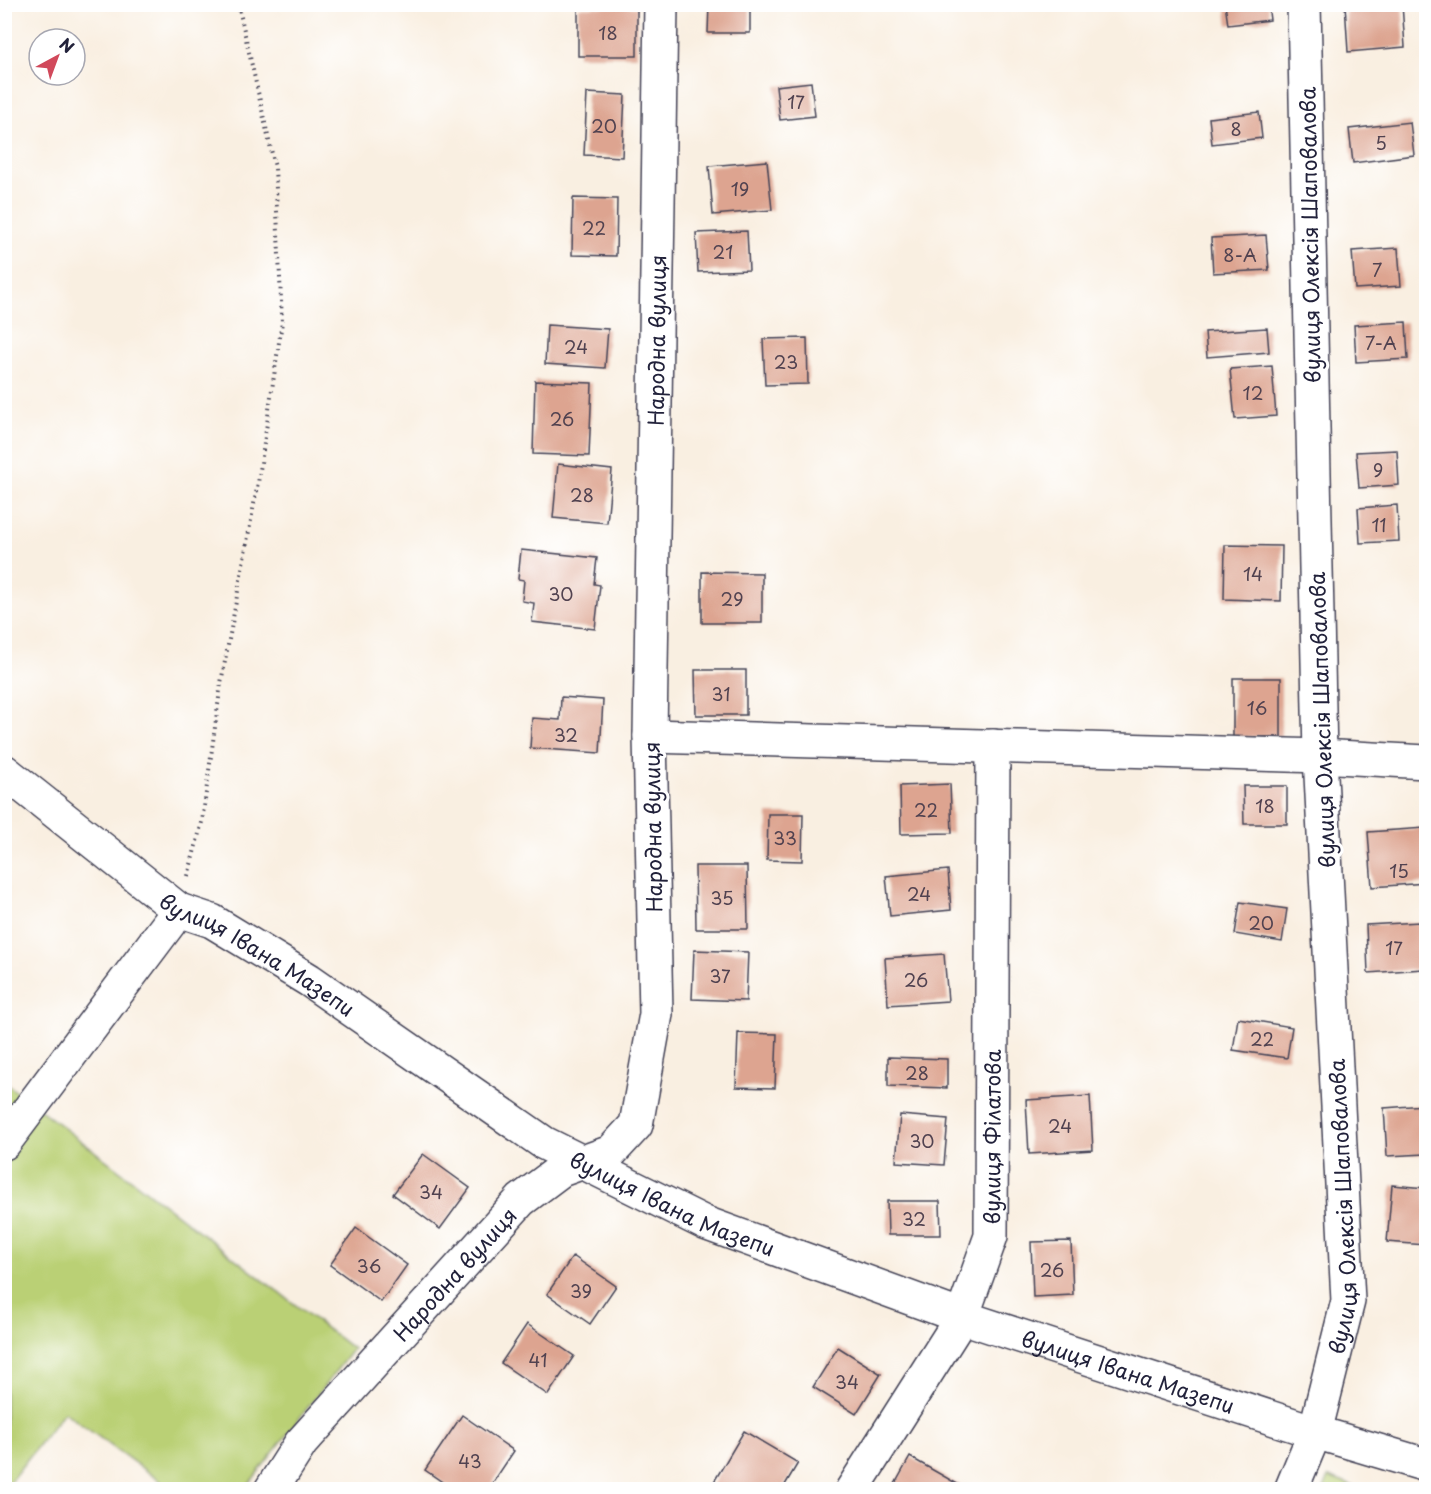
<svg xmlns="http://www.w3.org/2000/svg" width="1431" height="1494" font-family="'Playpen Sans',sans-serif">
<style>
.green{fill:#bad074;stroke:#6e7958;stroke-width:1.5}
.building{fill:#dda490}
.lines{fill:none;stroke-linecap:round;stroke-linejoin:round}
.street-casing{stroke:#424154;stroke-width:36}
.path{stroke:#424154;stroke-width:4;stroke-dasharray:1.5 4.5;stroke-linecap:butt}
.street{stroke:#fff;stroke-width:33}
.labels{text-anchor:middle;dominant-baseline:central;stroke-width:6;stroke-linejoin:round;paint-order:stroke}
.number-label{font-size:18px;fill:#514250}
.street-label{font-size:21px;fill:#22223b;stroke:#fff}
</style>
<rect width="100%" height="100%" fill="#fff"/>
<filter id="ink" filterUnits="userSpaceOnUse"><feTurbulence type="fractalNoise" baseFrequency=".0167" numOctaves="2"/><feDisplacementMap in="SourceGraphic" scale="12" xChannelSelector="R" yChannelSelector="G"/><feConvolveMatrix kernelMatrix="1 2 1 2 8 2 1 2 1" color-interpolation-filters="sRGB"/></filter>
<filter id="wash" filterUnits="userSpaceOnUse"><feTurbulence type="fractalNoise" baseFrequency=".008" numOctaves="4" result="noise"/><feDisplacementMap in="SourceGraphic" scale="24" xChannelSelector="R" yChannelSelector="G"/><feGaussianBlur stdDeviation="1.35" result="paint"/><feColorMatrix in="noise" values="0 0 0 0 0 0 0 0 0 0 0 0 0 0 0 0 0 1.4 0 .05"/><feComposite in="paint" operator="in"/></filter>
<g filter="url(#wash)">
<rect width="100%" height="100%" fill="#f9efe1"/>
<!-- green -->
<g class="green">
<polygon points="4,1082 353,1349 245,1489 171,1489 64,1412 5,1488"/>
<polygon points="1329,1477 1360,1489 1324,1489"/>
</g>
<g id="blocks">
<!-- building -->
<g class="building">
<polygon points="709,4 750,4 750,33 708,33"/>
<polygon points="1225,4 1268,4 1270,20 1228,25"/>
<polygon points="1345,4 1402,4 1405,47 1348,52"/>
<rect x="578" y="7" width="59" height="49"/>
<polygon points="811,82 815,116 780,120 776,86"/>
<polygon points="587,93 625,95 622,157 584,155"/>
<polygon points="1259,112 1262,138 1212,144 1209,118"/>
<polygon points="1410,122 1414,155 1353,163 1349,129"/>
<polygon points="767,161 772,210 713,215 709,166"/>
<polygon points="573,198 617,199 616,256 572,255"/>
<polygon points="747,231 749,270 698,272 696,233"/>
<polygon points="1266,235 1269,270 1213,273 1211,238"/>
<polygon points="1398,248 1401,286 1355,289 1352,251"/>
<polygon points="1406,322 1408,359 1356,362 1354,325"/>
<polygon points="547,325 608,329 605,368 545,364"/>
<polygon points="1267,328 1269,352 1207,357 1205,332"/>
<polygon points="807,338 808,384 765,385 763,339"/>
<polygon points="1272,366 1276,416 1235,419 1230,369"/>
<polygon points="535,381 592,383 589,456 533,454"/>
<polygon points="1397,450 1399,485 1359,488 1356,452"/>
<polygon points="558,464 612,470 607,523 553,518"/>
<polygon points="1397,505 1399,541 1360,543 1358,508"/>
<polygon points="1225,545 1282,546 1281,601 1224,599"/>
<polygon points="521,550 597,558 594,584 600,585 595,629 532,622 534,603 522,601 524,580 518,579"/>
<polygon points="702,572 762,573 762,623 702,623"/>
<polygon points="695,670 746,670 746,715 696,715"/>
<rect x="1233" y="678" width="48" height="59"/>
<polygon points="561,697 603,700 600,753 530,748 532,718 560,720"/>
<polygon points="950,784 952,833 901,834 900,786"/>
<polygon points="1243,786 1287,786 1287,824 1244,824"/>
<polygon points="768,814 803,814 802,861 767,860"/>
<polygon points="1425,828 1426,883 1372,887 1368,832"/>
<polygon points="695,866 747,866 748,929 696,929"/>
<polygon points="948,870 951,910 890,916 886,876"/>
<polygon points="1240,902 1287,909 1282,942 1235,934"/>
<polygon points="1420,922 1423,969 1368,973 1366,925"/>
<polygon points="694,950 748,952 746,1001 692,999"/>
<polygon points="944,954 948,1001 888,1005 885,958"/>
<polygon points="1238,1018 1292,1027 1287,1058 1233,1050"/>
<polygon points="1422,1020 1426,1020 1426,1062 1425,1062"/>
<polygon points="738,1033 777,1034 775,1088 736,1087"/>
<polygon points="888,1057 947,1059 947,1088 888,1086"/>
<polygon points="1090,1096 1093,1150 1029,1154 1026,1100"/>
<polygon points="1424,1105 1426,1154 1387,1156 1384,1108"/>
<polygon points="900,1115 948,1119 944,1165 896,1162"/>
<polygon points="423,1154 470,1188 440,1229 393,1194"/>
<polygon points="1392,1185 1426,1188 1426,1245 1387,1242"/>
<polygon points="887,1201 940,1201 941,1235 888,1235"/>
<polygon points="356,1228 407,1265 381,1302 330,1265"/>
<polygon points="1071,1241 1073,1295 1033,1297 1031,1242"/>
<polygon points="573,1256 616,1286 590,1324 547,1294"/>
<polygon points="527,1324 574,1356 548,1395 501,1363"/>
<polygon points="838,1347 881,1374 856,1414 813,1387"/>
<polygon points="462,1415 514,1451 488,1490 454,1490 425,1470"/>
<polygon points="744,1431 798,1463 782,1490 720,1490 712,1485"/>
<polygon points="910,1457 968,1490 904,1490 895,1484"/>
</g>
</g>
</g>
<g filter="url(#ink)">
<use href="#blocks" fill-opacity="0" stroke="#424154" stroke-width="1.5"/>
<g class="lines">
<!-- street casing -->
<g class="street-casing">
<g id="street">
<polyline points="650,736 1320,756 1426,762"/>
<path id="s1" d="M4 771 179 910 212 921 309 980 544 1143 705 1223 962 1317 1315 1432 1426 1465"/>
<polyline points="4,1143 179,910"/>
<path id="s2" d="M271 1490 301 1443 521 1200 561 1170 611 1152 636 1125 656 1014 650 736 661 4"/>
<path id="s3" d="M852 1490 962 1317 991 1236 993 746"/>
<path id="s4" d="M1291 1490 1315 1432 1348 1301 1320 756 1304 4"/>
</g>
</g>
<!-- path -->
<polyline class="path" points="188,876 202,822 221,683 259,477 282,322 275,167 238,4"/>
<!-- street -->
<use href="#street" class="street"/>
</g>
</g>
<g class="labels">
<!-- number labels -->
<g class="number-label">
<text x="608" y="32">18</text>
<text x="796" y="101">17</text>
<text x="604" y="125">20</text>
<text x="1236" y="128">8</text>
<text x="1381" y="142">5</text>
<text x="740" y="188">19</text>
<text x="594" y="227">22</text>
<text x="723" y="251">21</text>
<text x="1240" y="254">8-А</text>
<text x="1377" y="269">7</text>
<text x="1381" y="342">7-А</text>
<text x="576" y="346">24</text>
<text x="786" y="361">23</text>
<text x="1253" y="392">12</text>
<text x="562" y="418">26</text>
<text x="1378" y="469">9</text>
<text x="582" y="494">28</text>
<text x="1379" y="524">11</text>
<text x="1253" y="573">14</text>
<text x="561" y="593">30</text>
<text x="732" y="598">29</text>
<text x="721" y="693">31</text>
<text x="1257" y="707">16</text>
<text x="566" y="734">32</text>
<text x="1265" y="805">18</text>
<text x="926" y="809">22</text>
<text x="785" y="837">33</text>
<text x="1399" y="870">15</text>
<text x="919" y="893">24</text>
<text x="722" y="897">35</text>
<text x="1261" y="922">20</text>
<text x="1394" y="947">17</text>
<text x="720" y="975">37</text>
<text x="916" y="979">26</text>
<text x="1262" y="1038">22</text>
<text x="917" y="1072">28</text>
<text x="1060" y="1125">24</text>
<text x="922" y="1140">30</text>
<text x="431" y="1191">34</text>
<text x="914" y="1218">32</text>
<text x="369" y="1265">36</text>
<text x="1052" y="1269">26</text>
<text x="581" y="1290">39</text>
<text x="538" y="1359">41</text>
<text x="847" y="1381">34</text>
<text x="470" y="1460">43</text>
</g>
<!-- street labels -->
<g class="street-label">
<text transform="translate(1309 235) rotate(-91)">вулиця Олексія Шаповалова</text>
<text stroke="none"><textPath href="#s2" startOffset="1310">Народна вулиця</textPath></text>
<text transform="translate(1321 720) rotate(-92)">вулиця Олексія Шаповалова</text>
<text transform="translate(652 827) rotate(-91)">Народна вулиця</text>
<text stroke="none"><textPath href="#s1" startOffset="314">вулиця Івана Мазепи</textPath></text>
<text stroke="none"><textPath href="#s3" startOffset="390">вулиця Філатова</textPath></text>
<text stroke="none"><textPath href="#s1" startOffset="800">вулиця Івана Мазепи</textPath></text>
<text stroke="none"><textPath href="#s4" startOffset="292">вулиця Олексія Шаповалова</textPath></text>
<text stroke="none"><textPath href="#s2" startOffset="284">Народна вулиця</textPath></text>
<text stroke="none"><textPath href="#s1" startOffset="1286">вулиця Івана Мазепи</textPath></text>
</g>
</g>
<!-- margin -->
<rect width="1431" height="1494" fill="none" stroke="#fff" stroke-width="24"/>
<!-- north arrow -->
<g transform="translate(57 57) rotate(41)"><circle r="28" fill="#ffffff" stroke="#a7a7b1" stroke-width="1.5"/>
<path d="M0-4.5L10 22L0 15L-10 22Z" fill="#d1495b"/>
<text y="-9" font-size="16" font-weight="bold" text-anchor="middle" fill="#22223b">N</text>
</g>
</svg>
